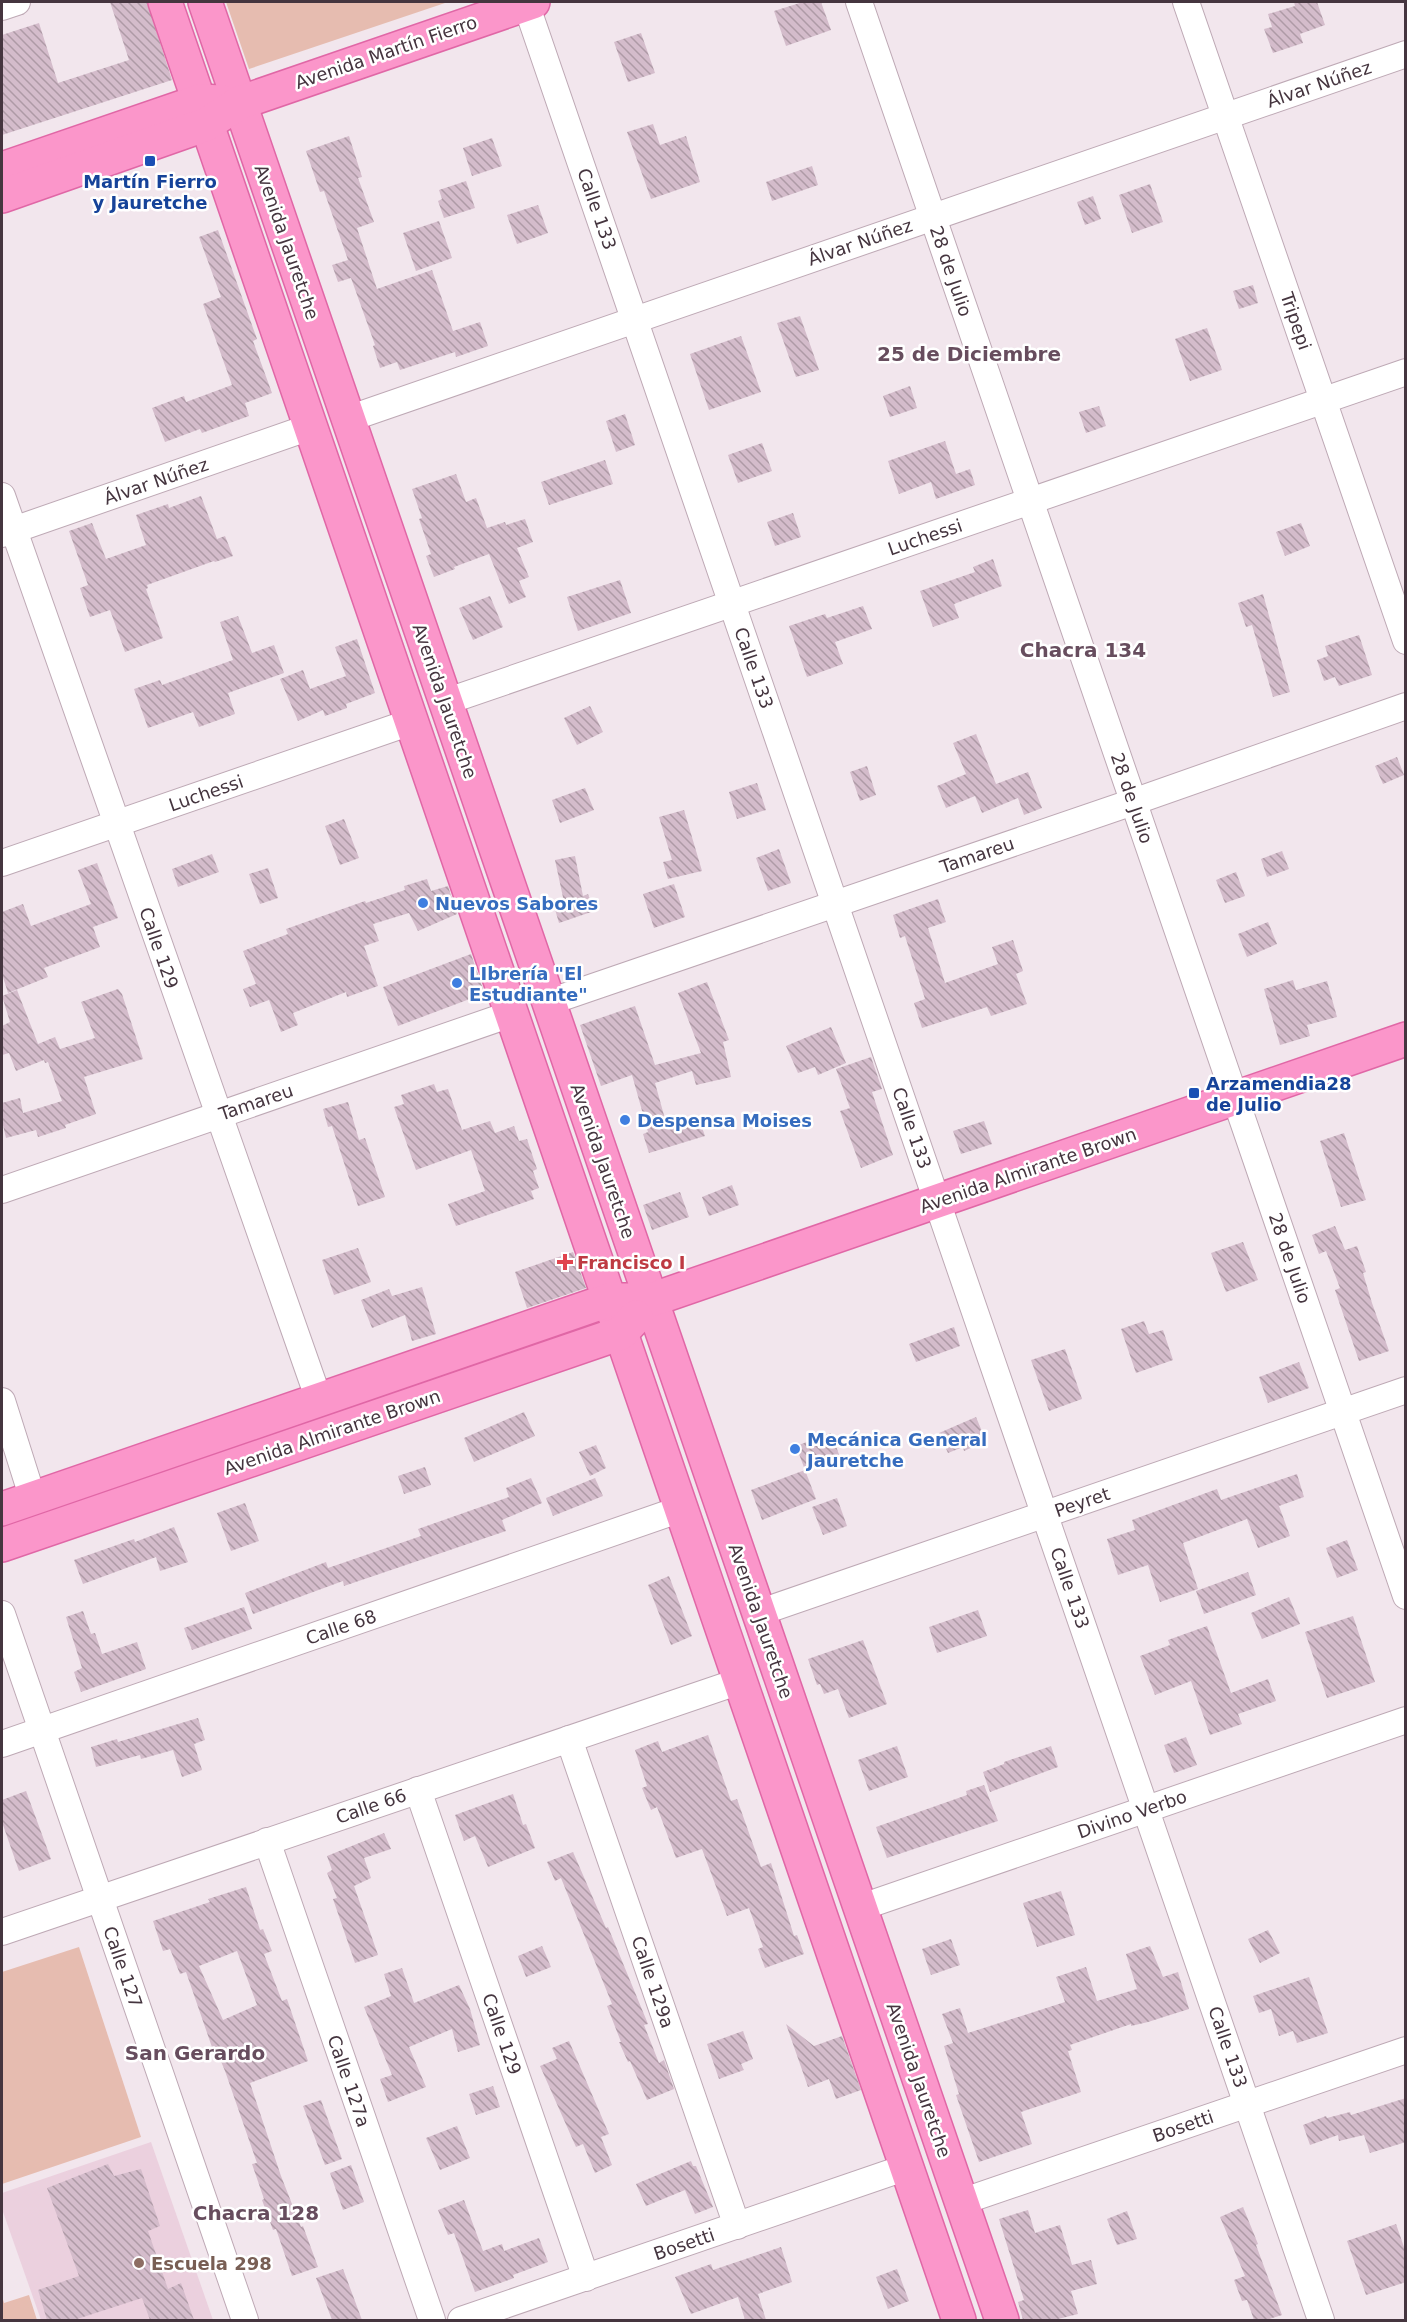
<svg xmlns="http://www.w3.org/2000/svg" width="1407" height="2322" font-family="'DejaVu Sans',sans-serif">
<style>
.education{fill:#ebd0de}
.green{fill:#e6bcb0}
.building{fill:url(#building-back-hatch);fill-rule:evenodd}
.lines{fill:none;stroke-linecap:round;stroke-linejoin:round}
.minor-casing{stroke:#bea9b5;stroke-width:28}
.major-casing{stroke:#e067a6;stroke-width:36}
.minor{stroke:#fff;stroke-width:26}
.major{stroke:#fb96ca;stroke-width:33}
.transit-dot{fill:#1a4fb4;stroke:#fff;stroke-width:2}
.shop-dot{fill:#3f7fe0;stroke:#fff;stroke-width:2}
.health-dot{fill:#e0444e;stroke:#fff;stroke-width:2}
.education-dot{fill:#8d6e63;stroke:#fff;stroke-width:2}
.labels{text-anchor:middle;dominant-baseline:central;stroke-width:5;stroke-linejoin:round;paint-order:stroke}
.street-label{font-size:18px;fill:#45353f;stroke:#fff}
.transit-label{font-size:18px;font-weight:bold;fill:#164399;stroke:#fff}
.shop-label{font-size:18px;font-weight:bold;fill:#366cbe;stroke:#fff;text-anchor:start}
.health-label{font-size:18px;font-weight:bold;fill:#be3a42;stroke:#fff;text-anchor:start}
.education-label{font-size:18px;font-weight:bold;fill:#785e54;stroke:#fff;text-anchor:start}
.neighbourhood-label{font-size:20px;font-weight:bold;fill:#674d5e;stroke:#fff}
</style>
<defs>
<pattern id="building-back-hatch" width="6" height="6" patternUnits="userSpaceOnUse" patternTransform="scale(1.5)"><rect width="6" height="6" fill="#d4bccb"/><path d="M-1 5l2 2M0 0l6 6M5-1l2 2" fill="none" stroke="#ae9aa6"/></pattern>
</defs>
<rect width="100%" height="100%" fill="#f2e6ed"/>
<!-- education -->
<polygon class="education" points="151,2142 213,2320 41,2320 2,2209 2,2193"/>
<!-- green -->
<g class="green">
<polygon points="226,2 448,2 249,69"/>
<polygon points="79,1947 141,2137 2,2184 2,1972"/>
<polygon points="29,2295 37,2320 2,2320 2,2296 4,2303"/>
</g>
<!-- building -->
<g class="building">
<polygon points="110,2 147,2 172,80 2,135 2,35 39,23 58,83 129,60"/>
<polygon points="803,2 821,2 831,30 786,46 774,11"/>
<polygon points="1294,2 1317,2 1325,25 1300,34 1303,43 1273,53 1264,29 1272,27 1268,14 1295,6"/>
<polygon points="641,33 655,73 628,82 614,42"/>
<polygon points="653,124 660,145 686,136 700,182 651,199 627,132"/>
<polygon points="349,136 362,177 358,178 374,222 357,228 377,289 432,270 453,331 480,322 488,346 456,357 455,352 400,370 397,362 380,368 373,346 375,345 351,278 338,282 332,265 348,260 324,191 320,192 306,151"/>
<polygon points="492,138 502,166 472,176 463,148"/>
<polygon points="812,166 818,185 772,201 766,182"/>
<polygon points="466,181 475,208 444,218 438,201 442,199 439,190"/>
<polygon points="1150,184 1163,222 1132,233 1119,195"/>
<polygon points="1093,196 1101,219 1085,225 1077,202"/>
<polygon points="538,205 548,233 517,244 507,215"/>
<polygon points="439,221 452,258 416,271 403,233"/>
<polygon points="218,230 257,339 253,341 272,393 245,403 249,416 202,433 200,429 165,442 152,408 184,396 186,402 232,385 203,304 221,297 199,237"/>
<polygon points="1253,285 1258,303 1239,309 1233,291"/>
<polygon points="800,316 819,370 796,377 777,323"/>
<polygon points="1207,328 1222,370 1190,381 1175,339"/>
<polygon points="741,336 761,392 709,410 690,354"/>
<polygon points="910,386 917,408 890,417 883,396"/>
<polygon points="1099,406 1106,426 1086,433 1079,412"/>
<polygon points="625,414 635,445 616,452 606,421"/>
<polygon points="945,441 956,474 970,469 975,485 936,499 931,482 899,494 888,461"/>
<polygon points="762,443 772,471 738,483 728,455"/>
<polygon points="605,460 613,484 549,505 541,482"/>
<polygon points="456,474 466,502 476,498 487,528 505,522 506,525 525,519 533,542 517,548 529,577 519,581 526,597 509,604 489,554 454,567 455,569 434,577 426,556 431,554 419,519 422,518 412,489"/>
<polygon points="201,496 217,539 225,536 233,556 215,562 214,561 147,585 148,588 146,589 163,638 125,652 110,610 90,617 80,588 88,585 69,531 92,523 106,559 146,545 136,515 168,504 169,508"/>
<polygon points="793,513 801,537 775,546 767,522"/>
<polygon points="1301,523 1310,546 1285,556 1276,532"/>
<polygon points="993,559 1002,586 954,604 959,618 933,627 920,591 975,572 973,567"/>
<polygon points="620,580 631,613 578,631 567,597"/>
<polygon points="1263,594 1290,692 1273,697 1252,625 1246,627 1238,603"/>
<polygon points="490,596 503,627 473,640 459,608"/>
<polygon points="863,606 872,629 835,642 843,664 807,677 789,626 825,614 827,618"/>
<polygon points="238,616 252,653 274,645 284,673 228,693 235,714 199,727 193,712 148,728 134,689 160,680 162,685 233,660 220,622"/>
<polygon points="1359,635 1372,675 1339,686 1335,677 1324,681 1317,660 1328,656 1325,646"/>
<polygon points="357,639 375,693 346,704 347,708 325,716 323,710 298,721 280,679 303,670 310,689 346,676 335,647"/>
<polygon points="590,706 603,732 577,745 564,718"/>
<polygon points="976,734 996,784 1028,772 1042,808 1024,815 1018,798 982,813 975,796 946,808 937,786 966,774 953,743"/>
<polygon points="1397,757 1404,775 1383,784 1375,766"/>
<polygon points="867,766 876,795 860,801 850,772"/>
<polygon points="757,783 766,810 737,819 729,792"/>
<polygon points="585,788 594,810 560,823 552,800"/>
<polygon points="684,810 702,871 668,879 663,862 672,860 659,817"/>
<polygon points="344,819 359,858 340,865 325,826"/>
<polygon points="779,849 791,883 768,891 756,858"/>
<polygon points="1282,851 1289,869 1267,877 1261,859"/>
<polygon points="212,854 219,872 178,887 172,869"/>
<polygon points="575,856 583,896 588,894 594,911 559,923 554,906 564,902 555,860"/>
<polygon points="97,863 118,918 93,927 100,947 44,968 48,977 8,993 2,974 2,912 23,904 31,926 91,904 78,870"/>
<polygon points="268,868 278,898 260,904 249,874"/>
<polygon points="1236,872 1245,896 1225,903 1216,880"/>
<polygon points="427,879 431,891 448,886 457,914 418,931 409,913 373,924 379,941 364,946 378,986 347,997 346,992 293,1013 298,1025 281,1032 269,1000 250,1007 243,989 256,984 243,951 288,934 286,929 365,901 366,903 405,890 404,886"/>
<polygon points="674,884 685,917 654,928 643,894"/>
<polygon points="938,899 946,922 928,928 945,983 998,964 992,947 1013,940 1023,971 1016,974 1027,1004 991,1016 987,1007 922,1028 914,1003 925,999 905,936 900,938 893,915"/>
<polygon points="1268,922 1277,944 1247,957 1238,934"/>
<polygon points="471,954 484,992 483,994 398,1026 383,987"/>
<polygon points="1293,980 1296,990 1327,981 1337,1017 1307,1025 1310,1036 1280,1045 1264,989"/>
<polygon points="707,982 729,1040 723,1042 731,1077 696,1085 692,1071 655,1083 667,1126 698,1116 705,1136 649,1153 643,1134 648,1132 632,1075 601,1086 580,1025 635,1006 655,1065 701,1053 678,993"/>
<polygon points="118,989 122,994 143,1059 84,1077 96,1114 65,1125 66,1128 38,1137 36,1130 6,1138 2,1121 2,1103 20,1098 23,1113 62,1101 48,1062 45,1063 44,1060 16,1071 9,1053 2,1055 2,1026 10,1022 2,996 17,990 38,1044 55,1037 60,1049 95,1038 81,1002"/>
<polygon points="831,1027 846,1063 818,1075 815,1067 798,1073 786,1046"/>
<polygon points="871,1057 882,1089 872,1092 893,1155 861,1168 840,1111 850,1108 836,1069"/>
<polygon points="434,1084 437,1092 448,1089 462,1130 490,1121 495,1133 514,1126 519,1141 527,1139 537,1169 533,1171 539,1188 531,1191 534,1199 456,1226 448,1204 485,1191 471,1150 416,1170 394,1107 404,1104 401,1095"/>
<polygon points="348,1102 359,1140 365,1138 385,1197 358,1206 332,1126 328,1127 323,1109"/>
<polygon points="984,1121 992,1144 961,1154 953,1131"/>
<polygon points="1344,1133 1366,1200 1341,1207 1320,1141"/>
<polygon points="732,1185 739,1205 709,1216 702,1197"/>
<polygon points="680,1192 689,1217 652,1230 643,1205"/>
<polygon points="1335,1226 1345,1250 1357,1246 1366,1272 1363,1273 1372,1303 1389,1351 1359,1361 1335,1290 1340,1288 1326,1251 1319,1254 1312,1235"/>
<polygon points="1243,1242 1258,1280 1226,1292 1211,1253"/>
<polygon points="358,1248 371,1282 334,1295 322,1260"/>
<polygon points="573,1252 586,1288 527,1308 515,1272"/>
<polygon points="422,1287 436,1334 412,1341 405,1315 372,1328 361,1300 389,1289 392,1296"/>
<polygon points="1144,1321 1149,1334 1163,1330 1173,1360 1136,1373 1121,1329"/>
<polygon points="954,1327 960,1346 916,1362 909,1344"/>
<polygon points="1065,1349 1082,1399 1049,1411 1031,1360"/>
<polygon points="1299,1362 1309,1388 1268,1403 1259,1377"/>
<polygon points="524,1412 535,1436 474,1462 464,1438"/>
<polygon points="976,1417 986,1441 964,1451 963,1447 948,1453 939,1433"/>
<polygon points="831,1433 840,1457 805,1470 796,1446"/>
<polygon points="596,1445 606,1468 590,1476 579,1452"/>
<polygon points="425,1467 431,1485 404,1494 398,1476"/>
<polygon points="805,1470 816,1499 762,1520 751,1490"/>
<polygon points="1297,1474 1304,1497 1279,1506 1290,1536 1258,1548 1247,1519 1183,1543 1198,1589 1160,1602 1148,1565 1118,1575 1107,1539 1135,1530 1132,1520 1217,1489 1221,1500"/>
<polygon points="531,1478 542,1503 502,1520 506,1531 344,1586 343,1581 253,1614 245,1593 326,1562 328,1568 421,1536 418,1529 509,1497 506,1488"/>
<polygon points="595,1478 603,1496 553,1516 546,1498"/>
<polygon points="837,1498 847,1526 823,1535 812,1507"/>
<polygon points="245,1503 259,1541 231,1551 217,1513"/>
<polygon points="174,1527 188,1562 160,1571 156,1557 83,1584 74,1560 134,1539 135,1542"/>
<polygon points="1347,1540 1358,1570 1337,1578 1326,1548"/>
<polygon points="1248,1572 1256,1595 1204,1614 1196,1591"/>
<polygon points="669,1576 692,1636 671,1645 648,1585"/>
<polygon points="1289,1597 1300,1624 1262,1639 1251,1613"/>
<polygon points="244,1607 252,1629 192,1650 184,1628"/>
<polygon points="978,1610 987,1636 937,1653 929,1627"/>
<polygon points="83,1611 91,1634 95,1633 102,1654 137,1642 146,1669 81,1692 74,1672 82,1668 66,1617"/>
<polygon points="1353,1616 1375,1682 1327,1698 1305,1632"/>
<polygon points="1207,1626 1231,1693 1268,1679 1276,1701 1238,1714 1242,1724 1210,1735 1191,1681 1155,1695 1140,1656 1170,1645 1168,1640"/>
<polygon points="863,1640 887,1704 849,1718 838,1689 824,1694 820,1684 817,1685 808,1659"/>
<polygon points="198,1718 205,1740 194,1744 202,1770 182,1777 173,1750 141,1759 140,1755 96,1767 91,1747 117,1739 118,1742"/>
<polygon points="708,1735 731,1801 737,1799 761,1867 771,1863 794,1936 797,1935 804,1954 765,1968 758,1949 763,1947 749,1908 727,1916 702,1849 676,1858 657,1807 651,1810 642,1788 647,1786 635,1750 658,1741 662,1752"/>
<polygon points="1186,1737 1197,1765 1174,1773 1164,1745"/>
<polygon points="897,1746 908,1777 869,1791 858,1760"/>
<polygon points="1051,1746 1058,1767 990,1792 983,1772 1004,1764 1004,1762"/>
<polygon points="984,1785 998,1821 887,1858 876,1827 967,1795 966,1791"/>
<polygon points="26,1791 51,1859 19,1871 2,1822 2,1800"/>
<polygon points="513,1794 523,1825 526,1824 535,1848 488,1867 475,1836 464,1841 455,1815"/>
<polygon points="384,1833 391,1849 364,1858 371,1878 354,1886 378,1955 355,1963 333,1899 337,1898 327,1873 332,1870 327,1856"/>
<polygon points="573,1852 606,1928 608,1927 648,2024 644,2025 659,2063 664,2060 674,2089 647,2100 630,2061 628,2062 619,2042 621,2042 607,2006 612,2004 561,1878 555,1881 547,1862"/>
<path d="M246 1887 260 1930 263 1929 272 1951 264 1954 282 2001 287 1999 308 2061 250 2083 281 2176 301 2227 303 2226 318 2267 292 2276 276 2229 273 2230 262 2200 264 2199 252 2164 257 2163 225 2071 217 2052 214 2053 186 1972 180 1974 170 1949 163 1951 153 1921 210 1902 208 1899ZM237 1951 257 2005 223 2020 199 1966Z"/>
<polygon points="1061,1891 1075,1935 1037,1947 1023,1903"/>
<polygon points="1268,1930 1280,1953 1260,1963 1248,1939"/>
<polygon points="951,1939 960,1965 931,1975 922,1949"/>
<polygon points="542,1946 551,1967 526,1977 518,1956"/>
<polygon points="1150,1946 1163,1977 1178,1972 1189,2009 1148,2022 1131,2026 1131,2024 1070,2045 1072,2050 1068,2051 1081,2092 1021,2112 1032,2144 979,2162 956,2095 959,2094 944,2046 953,2043 942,2014 960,2008 968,2033 1065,2002 1056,1977 1086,1967 1097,2001 1137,1989 1126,1954"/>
<polygon points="402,1968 414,2003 459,1985 470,2009 480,2045 458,2052 452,2029 409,2047 426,2087 388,2102 380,2079 392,2075 364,2007 391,1996 384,1974"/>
<polygon points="1309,1977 1328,2033 1297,2043 1293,2031 1279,2036 1271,2009 1259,2013 1253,1996"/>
<polygon points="786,2024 814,2046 842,2036 861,2090 836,2099 829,2079 808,2087"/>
<polygon points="743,2031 753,2059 741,2064 744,2070 719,2079 707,2044"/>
<polygon points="569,2041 609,2134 601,2137 612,2165 595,2173 583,2144 576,2147 540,2066 557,2059 552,2048"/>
<polygon points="493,2086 500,2107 476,2115 469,2094"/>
<polygon points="1406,2098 1406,2142 1370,2153 1364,2135 1339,2141 1338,2135 1310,2145 1303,2125 1326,2116 1327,2118 1350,2112 1351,2115"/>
<polygon points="321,2100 342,2159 325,2165 303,2106"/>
<polygon points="457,2126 470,2158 440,2170 426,2138"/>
<polygon points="691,2161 693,2166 696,2166 713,2207 695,2214 685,2190 646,2206 636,2184"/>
<polygon points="108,2164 114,2176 141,2169 160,2226 148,2231 168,2289 181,2283 194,2320 150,2320 142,2298 74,2320 47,2320 38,2290 79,2276 47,2188"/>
<polygon points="351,2165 364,2202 343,2210 330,2173"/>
<polygon points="464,2200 483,2251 502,2244 504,2251 539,2238 548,2262 513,2275 514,2278 475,2292 454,2233 448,2235 438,2210"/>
<polygon points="1243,2207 1258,2244 1256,2245 1282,2315 1266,2320 1254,2320 1247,2300 1242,2301 1234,2280 1245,2276 1220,2217"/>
<polygon points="1028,2210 1035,2233 1060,2225 1072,2265 1091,2260 1097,2284 1071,2291 1078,2314 1054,2320 1023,2320 1018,2302 1024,2300 999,2219"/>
<polygon points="1127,2211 1137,2239 1117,2245 1107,2219"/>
<polygon points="1396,2224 1406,2253 1406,2282 1366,2295 1347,2241"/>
<polygon points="781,2247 792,2282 758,2294 766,2320 745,2320 738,2297 691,2314 675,2277 711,2264 713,2270"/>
<polygon points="343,2269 362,2320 332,2320 316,2278"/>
<polygon points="897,2269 909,2301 888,2309 876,2277"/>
</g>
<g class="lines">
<!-- minor casing -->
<g class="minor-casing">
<g id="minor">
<polyline points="859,2 1406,1596"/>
<polyline points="1186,2 1406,641"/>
<polyline points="526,4 1321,2320"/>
<polyline points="2,7 17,2"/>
<polyline points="348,419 1406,54"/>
<polyline points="2,496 319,1400"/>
<polyline points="2,534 310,427"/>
<polyline points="445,702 1406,372"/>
<polyline points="2,863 411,722"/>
<polyline points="549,1002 1133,802 1406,706"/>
<polyline points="2,1190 511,1014"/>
<polyline points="2,1401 33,1499"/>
<polyline points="758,1613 1406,1390"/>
<polyline points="2,1614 245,2320"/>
<polyline points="569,1739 737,2226"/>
<polyline points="2,1744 681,1509"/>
<polyline points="418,1790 586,2278"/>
<polyline points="267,1841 432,2320"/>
<polyline points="859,1908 1406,1720"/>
<polyline points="2,1932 740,1681"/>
<polyline points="961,2202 1406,2050"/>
<polyline points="461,2320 907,2167"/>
</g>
</g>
<!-- major casing -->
<g class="major-casing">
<g id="major">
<polyline points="165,2 959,2320"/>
<polyline points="205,2 1002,2320"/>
<polyline points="2,169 200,101 222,102"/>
<polyline points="2,196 207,124 239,103 533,2"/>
<polyline points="2,1509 609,1300 651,1300 1406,1039"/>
<polyline points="2,1545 621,1333 636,1317"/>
</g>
</g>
<!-- minor -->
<use href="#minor" class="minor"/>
<!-- major -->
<use href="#major" class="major"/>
</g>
<!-- markers -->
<g class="transit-dot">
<rect x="144" y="155" width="12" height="12" rx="3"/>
<rect x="1188" y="1087" width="12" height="12" rx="3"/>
</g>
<g class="shop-dot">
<circle cx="423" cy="903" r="6"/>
<circle cx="457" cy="983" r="6"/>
<circle cx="625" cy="1120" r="6"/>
<circle cx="795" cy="1449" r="6"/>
</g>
<path class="health-dot" d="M562 1253h6v6h6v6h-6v6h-6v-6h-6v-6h6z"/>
<circle class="education-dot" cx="139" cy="2263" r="6"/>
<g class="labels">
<!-- street labels -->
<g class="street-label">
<text transform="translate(386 52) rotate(-19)">Avenida Martín Fierro</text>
<text transform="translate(1319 84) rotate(-19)">Álvar Núñez</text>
<text transform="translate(597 209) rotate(71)">Calle 133</text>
<text transform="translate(287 242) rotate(71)">Avenida Jauretche</text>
<text transform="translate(860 242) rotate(-19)">Álvar Núñez</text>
<text transform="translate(951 271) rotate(71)">28 de Julio</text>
<text transform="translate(1296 321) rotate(71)">Tripepi</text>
<text transform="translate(156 481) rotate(-19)">Álvar Núñez</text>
<text transform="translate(925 537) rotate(-19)">Luchessi</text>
<text transform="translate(754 668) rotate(71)">Calle 133</text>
<text transform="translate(445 701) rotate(71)">Avenida Jauretche</text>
<text transform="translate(206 793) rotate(-19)">Luchessi</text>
<text transform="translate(1132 798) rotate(71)">28 de Julio</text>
<text transform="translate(977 855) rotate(-19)">Tamareu</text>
<text transform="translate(159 948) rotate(71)">Calle 129</text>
<text transform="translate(256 1102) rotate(-19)">Tamareu</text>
<text transform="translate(912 1128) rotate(71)">Calle 133</text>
<text transform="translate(603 1161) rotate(71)">Avenida Jauretche</text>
<text transform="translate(1028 1170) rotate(-19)">Avenida Almirante Brown</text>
<text transform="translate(1290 1258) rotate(71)">28 de Julio</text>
<text transform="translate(332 1432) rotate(-19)">Avenida Almirante Brown</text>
<text transform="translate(1082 1502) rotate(-19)">Peyret</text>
<text transform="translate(1070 1588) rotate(71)">Calle 133</text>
<text transform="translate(761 1621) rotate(71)">Avenida Jauretche</text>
<text transform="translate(341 1627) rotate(-19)">Calle 68</text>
<text transform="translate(371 1806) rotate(-19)">Calle 66</text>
<text transform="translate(1132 1814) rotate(-19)">Divino Verbo</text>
<text transform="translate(123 1967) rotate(71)">Calle 127</text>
<text transform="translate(653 1982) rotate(71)">Calle 129a</text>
<text transform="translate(502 2034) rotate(71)">Calle 129</text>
<text transform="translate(1228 2047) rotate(71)">Calle 133</text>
<text transform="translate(919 2080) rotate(71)">Avenida Jauretche</text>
<text transform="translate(349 2081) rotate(71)">Calle 127a</text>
<text transform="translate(1183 2126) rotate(-19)">Bosetti</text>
<text transform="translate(684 2244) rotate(-19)">Bosetti</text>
</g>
<!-- transit labels -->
<g class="transit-label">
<text x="150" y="181">Martín Fierro<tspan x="150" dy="21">y Jauretche</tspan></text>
<text x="1206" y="1083" text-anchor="start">Arzamendia28<tspan x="1206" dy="21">de Julio</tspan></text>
</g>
<!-- shop labels -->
<g class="shop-label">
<text x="435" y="903">Nuevos Sabores</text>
<text x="469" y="973">LIbrería "El<tspan x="469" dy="21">Estudiante"</tspan></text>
<text x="637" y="1120">Despensa Moises</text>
<text x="807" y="1439">Mecánica General<tspan x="807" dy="21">Jauretche</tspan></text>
</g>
<!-- health labels -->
<g class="health-label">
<text x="577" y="1262">Francisco I</text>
</g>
<!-- education labels -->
<g class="education-label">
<text x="151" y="2263">Escuela 298</text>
</g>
<!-- neighbourhood labels -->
<g class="neighbourhood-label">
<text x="969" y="354">25 de Diciembre</text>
<text x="1083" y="650">Chacra 134</text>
<text x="195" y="2053">San Gerardo</text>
<text x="256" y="2213">Chacra 128</text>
</g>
</g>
<!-- border -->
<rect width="1407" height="2322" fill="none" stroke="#45353f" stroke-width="6"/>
</svg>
